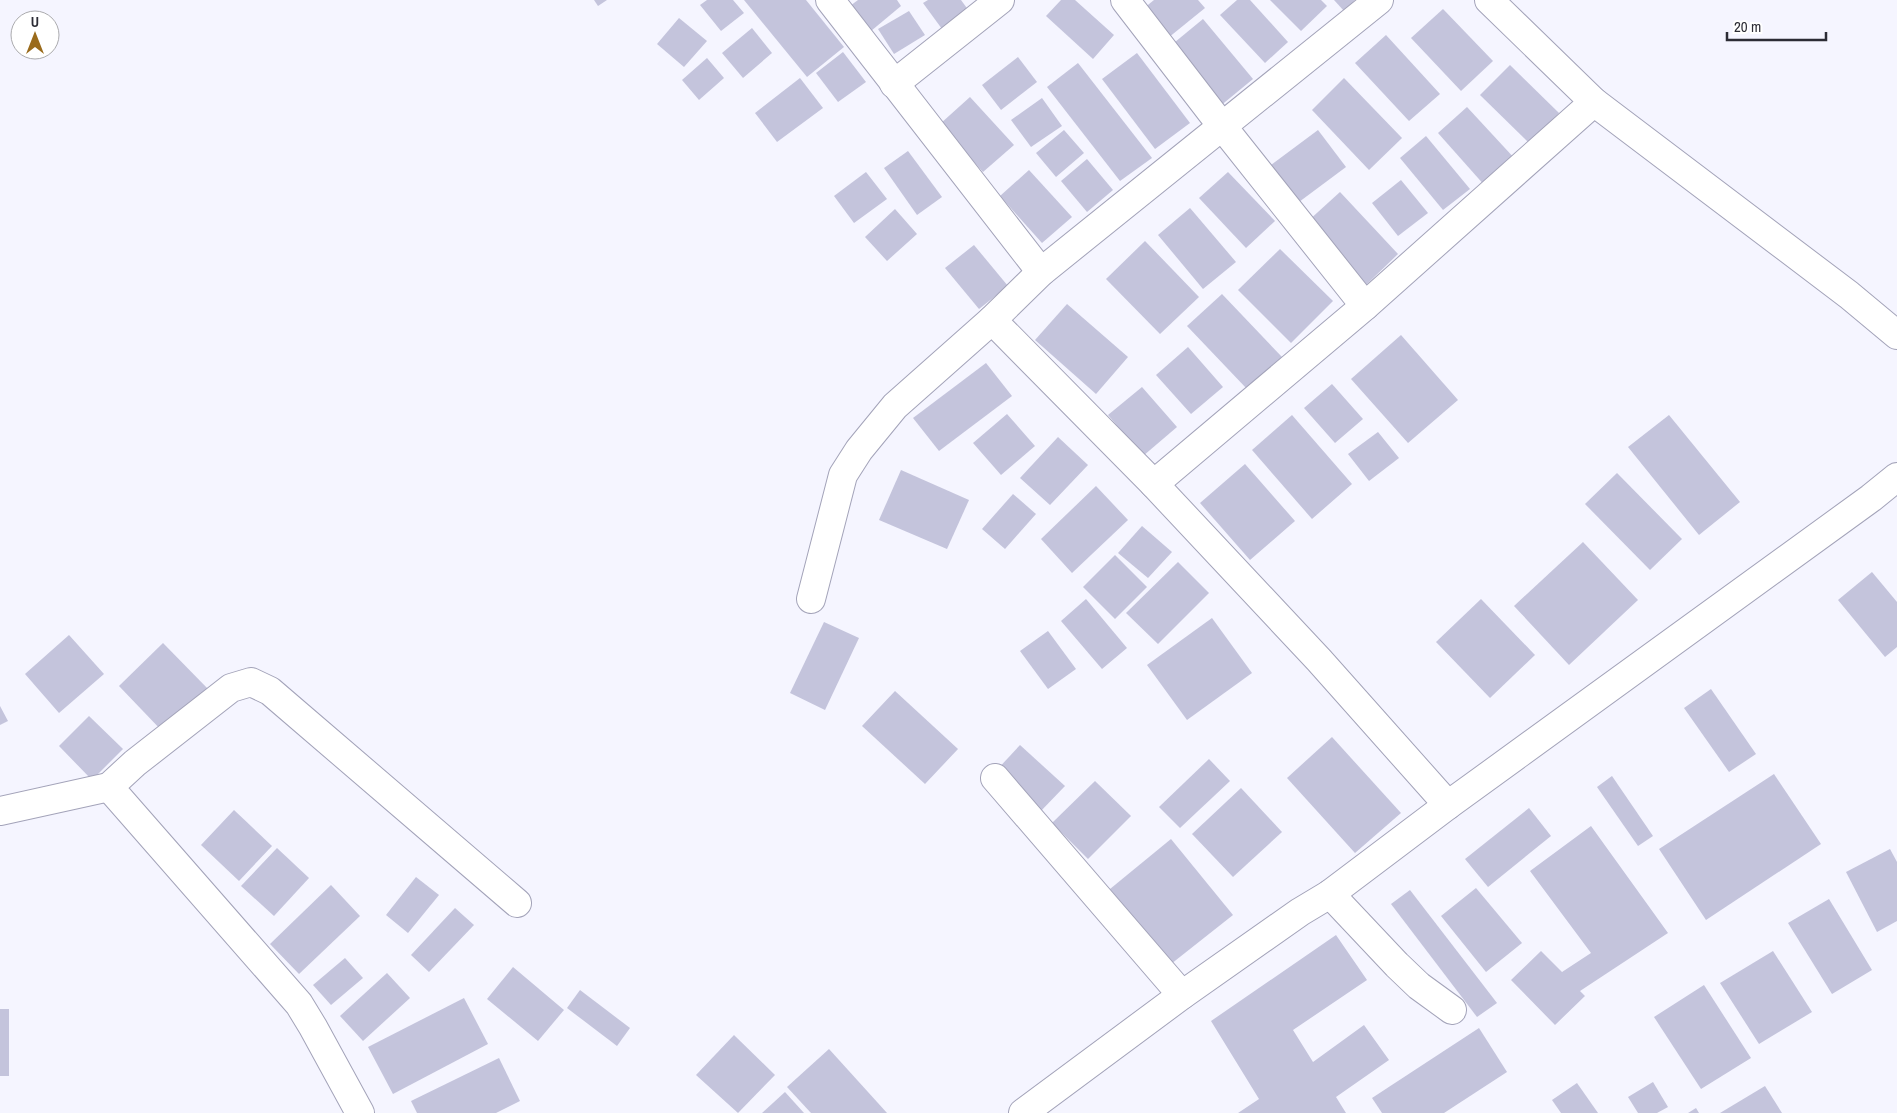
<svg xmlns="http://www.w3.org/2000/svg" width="1897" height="1113" font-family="'Archivo Narrow',sans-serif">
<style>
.building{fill:#c4c4dc}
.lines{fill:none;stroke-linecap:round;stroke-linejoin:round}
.minor-casing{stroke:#a3a3b9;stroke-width:30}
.minor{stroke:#fff;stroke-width:28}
</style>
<rect width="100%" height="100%" fill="#f5f5ff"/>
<!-- building -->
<g class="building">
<polygon points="594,0 607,0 598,6"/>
<polygon points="707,0 733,0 744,13 721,31 700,5"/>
<polygon points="744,0 806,0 844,47 807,77"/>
<polygon points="858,0 897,0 901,6 871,31 850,6"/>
<polygon points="928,0 961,0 969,11 942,29 923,3"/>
<polygon points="1061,0 1075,0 1114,35 1093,59 1046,16"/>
<polygon points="1154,0 1198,0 1205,8 1168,38 1143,9"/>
<polygon points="1237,0 1250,0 1288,42 1265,63 1220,15"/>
<polygon points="1270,0 1321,0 1327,6 1301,31"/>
<polygon points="1334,0 1355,0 1344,11"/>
<polygon points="1443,9 1493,61 1461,91 1411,38"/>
<polygon points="909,11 925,35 894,54 878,29"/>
<polygon points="679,18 707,41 684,67 657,44"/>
<polygon points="1203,19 1253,79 1219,107 1169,47"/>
<polygon points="752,28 772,53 743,78 722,53"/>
<polygon points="1386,35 1440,94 1409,121 1355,63"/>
<polygon points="843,52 866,82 838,102 816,73"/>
<polygon points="1137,53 1190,123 1155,149 1102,79"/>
<polygon points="1018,57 1037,82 1001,110 982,85"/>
<polygon points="707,58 724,78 699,100 682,80"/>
<polygon points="1078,63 1152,158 1120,181 1047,87"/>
<polygon points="1510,65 1559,113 1529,143 1480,95"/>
<polygon points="800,78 823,108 777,142 755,113"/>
<polygon points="1344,78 1402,138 1369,170 1312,110"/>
<polygon points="970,97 1014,145 983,172 940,124"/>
<polygon points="1042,98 1062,126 1031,147 1011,120"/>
<polygon points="1467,107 1516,160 1486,187 1438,133"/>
<polygon points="1064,130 1084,153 1056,177 1036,153"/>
<polygon points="1318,130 1346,167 1299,202 1271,165"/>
<polygon points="1426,136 1470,189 1443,210 1400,158"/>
<polygon points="908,151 942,197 917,215 884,168"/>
<polygon points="1087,159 1113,190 1087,212 1061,181"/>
<polygon points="1029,170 1072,217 1042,243 1000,196"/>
<polygon points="866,172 887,199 854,223 834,196"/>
<polygon points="1228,172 1275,221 1246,248 1199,198"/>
<polygon points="1401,180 1428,213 1398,236 1372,203"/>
<polygon points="1340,192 1398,254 1366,285 1307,222"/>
<polygon points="1190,208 1236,262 1203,289 1158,235"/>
<polygon points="895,209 917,234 887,261 865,237"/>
<polygon points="1145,241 1199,297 1160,334 1106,279"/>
<polygon points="974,245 1008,286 979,309 945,268"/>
<polygon points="1280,249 1333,301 1291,343 1238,290"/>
<polygon points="1222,294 1282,357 1247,389 1187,326"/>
<polygon points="1067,304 1128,357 1096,394 1035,340"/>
<polygon points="1401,335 1458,400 1408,443 1351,379"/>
<polygon points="1188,347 1223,387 1191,414 1156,375"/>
<polygon points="986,363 1012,396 939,451 913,418"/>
<polygon points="1332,384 1363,419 1335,443 1304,408"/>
<polygon points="1142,387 1177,427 1143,456 1108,415"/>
<polygon points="1007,414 1035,446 1001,475 973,443"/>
<polygon points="1292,415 1352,484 1312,519 1252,450"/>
<polygon points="1669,415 1740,502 1699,535 1628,447"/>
<polygon points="1378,432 1399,458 1369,481 1348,454"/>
<polygon points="1058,437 1088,465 1050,505 1020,478"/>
<polygon points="1245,464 1295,521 1250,560 1200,503"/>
<polygon points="901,470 969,500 947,549 879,520"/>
<polygon points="1617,473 1682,539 1650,570 1585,504"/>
<polygon points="1096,486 1128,520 1072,573 1041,539"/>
<polygon points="1013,494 1036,514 1005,549 982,529"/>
<polygon points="1142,526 1172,552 1148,578 1118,553"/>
<polygon points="1583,542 1638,600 1569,665 1514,606"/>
<polygon points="1115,555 1147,587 1115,619 1083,587"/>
<polygon points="1178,562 1209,593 1158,644 1126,613"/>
<polygon points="1872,572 1897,602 1897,647 1885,657 1838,600"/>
<polygon points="1086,599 1127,648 1102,669 1061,621"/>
<polygon points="1481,599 1535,655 1490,698 1436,642"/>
<polygon points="1212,618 1252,673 1187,720 1147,665"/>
<polygon points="824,622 859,638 825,710 790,693"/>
<polygon points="1048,631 1076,669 1048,689 1020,651"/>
<polygon points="69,635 104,674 59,713 25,674"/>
<polygon points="163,643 209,690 164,733 119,686"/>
<polygon points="1711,689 1756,754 1729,772 1684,708"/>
<polygon points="895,691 958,749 925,784 862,726"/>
<polygon points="0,706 8,721 0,725"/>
<polygon points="89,716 123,749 92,780 59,746"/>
<polygon points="1332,737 1401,813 1355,853 1287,778"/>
<polygon points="1020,745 1065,786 1039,813 995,772"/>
<polygon points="1209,759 1230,781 1180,828 1159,807"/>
<polygon points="1774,774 1821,844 1706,920 1659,849"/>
<polygon points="1612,776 1653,836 1638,846 1597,787"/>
<polygon points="1095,781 1131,816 1088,859 1052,823"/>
<polygon points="1241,788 1282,832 1233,877 1192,834"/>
<polygon points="1529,808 1551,836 1488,887 1465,859"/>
<polygon points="234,810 272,846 239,881 201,845"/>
<polygon points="1591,826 1668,933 1580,991 1585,996 1555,1025 1511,980 1541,951 1562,972 1591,953 1530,871"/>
<polygon points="1171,839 1233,915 1171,964 1110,889"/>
<polygon points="277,848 309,878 274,916 241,886"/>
<polygon points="1890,849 1897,862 1897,921 1877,932 1846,872"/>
<polygon points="416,877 439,895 408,933 386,915"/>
<polygon points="331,885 360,916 299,974 270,944"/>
<polygon points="1476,888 1522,943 1486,972 1441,916"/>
<polygon points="1410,890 1497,1003 1477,1017 1391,904"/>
<polygon points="1829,899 1872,970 1832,994 1788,923"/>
<polygon points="455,908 474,925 429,972 411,955"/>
<polygon points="1336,935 1367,980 1293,1030 1313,1062 1364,1025 1389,1060 1336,1097 1346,1113 1238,1113 1259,1099 1211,1021"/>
<polygon points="1773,951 1812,1012 1759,1044 1720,983"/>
<polygon points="345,958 363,978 331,1005 313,985"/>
<polygon points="513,967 564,1010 538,1041 487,999"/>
<polygon points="387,973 410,998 363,1041 340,1016"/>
<polygon points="1704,985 1751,1058 1701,1089 1654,1017"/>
<polygon points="580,990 630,1028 617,1046 567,1008"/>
<polygon points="464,998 488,1044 393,1094 368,1047"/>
<rect x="0" y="1009" width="9" height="67"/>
<polygon points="1479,1028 1507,1072 1444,1113 1382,1113 1372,1098"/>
<polygon points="734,1035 775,1075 738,1113 696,1075"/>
<polygon points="829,1049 887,1113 811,1113 787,1087"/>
<polygon points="499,1058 520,1101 496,1113 417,1113 411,1101"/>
<polygon points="1653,1082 1668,1107 1657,1113 1638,1113 1628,1097"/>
<polygon points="1577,1083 1598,1113 1561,1113 1552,1100"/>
<polygon points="1765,1086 1782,1113 1720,1113"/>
<polygon points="785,1092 804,1113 762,1113"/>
<polygon points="1696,1108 1699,1113 1688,1113"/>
</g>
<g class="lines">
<!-- minor casing -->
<g class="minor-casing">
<g id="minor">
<polyline points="830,0 1041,272"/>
<polyline points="1125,0 1222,126 1365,306"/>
<polyline points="1489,0 1594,102 1849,295 1897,335"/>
<polyline points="894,84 1000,0"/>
<polyline points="992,320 1154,484 1319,660 1448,805"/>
<polyline points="1154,484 1365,306 1594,102"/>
<polyline points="811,599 843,475 859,450 895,406 992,320 1041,272 1379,0"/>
<polyline points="995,778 1182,995"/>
<polyline points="0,811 109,787"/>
<polyline points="1330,894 1397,965 1419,986 1452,1010"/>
<polyline points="360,1113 313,1027 299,1004 109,787 135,763 231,688 251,682 270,691 517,903"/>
<polyline points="1023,1113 1182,995 1300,912 1330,894 1448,805 1871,498 1897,477"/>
</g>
</g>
<!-- minor -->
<use href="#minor" class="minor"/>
</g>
<!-- north arrow -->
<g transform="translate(35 35)"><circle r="24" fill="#ffffff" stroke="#ababae"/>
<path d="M0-4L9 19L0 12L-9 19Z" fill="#9a6b1c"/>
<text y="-8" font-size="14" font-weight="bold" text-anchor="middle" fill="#2c2c35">U</text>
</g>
<!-- scale -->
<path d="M1727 32v8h99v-8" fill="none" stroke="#2c2c35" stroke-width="2.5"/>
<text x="1734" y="32" font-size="15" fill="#2c2c35" stroke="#ffffff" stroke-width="4" paint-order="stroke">20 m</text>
</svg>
